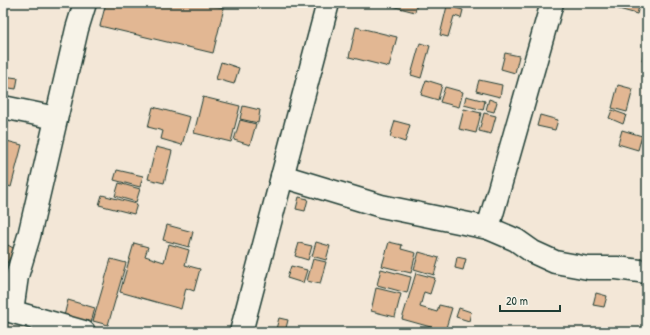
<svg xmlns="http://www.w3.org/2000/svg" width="650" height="335" font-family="'Patrick Hand',sans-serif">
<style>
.building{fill:#e2b793;stroke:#1f3d34}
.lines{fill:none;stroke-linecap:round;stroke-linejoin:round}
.minor-casing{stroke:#1f3d34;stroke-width:25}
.minor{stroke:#f7f3e8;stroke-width:22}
</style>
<rect width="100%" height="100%" fill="#f3e7d7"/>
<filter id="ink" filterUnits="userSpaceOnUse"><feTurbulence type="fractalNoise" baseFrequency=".025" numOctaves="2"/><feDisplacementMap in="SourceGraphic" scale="8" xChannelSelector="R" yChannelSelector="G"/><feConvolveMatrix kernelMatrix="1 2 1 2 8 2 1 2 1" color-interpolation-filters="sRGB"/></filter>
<g filter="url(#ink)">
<!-- building -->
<g class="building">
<polygon points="106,3 202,3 224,8 213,53 100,26"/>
<polygon points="380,3 417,3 415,12"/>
<polygon points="442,3 457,3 456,8 463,10 461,18 454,16 448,37 440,35 447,6 441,4"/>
<polygon points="616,3 640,3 637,14 615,8"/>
<polygon points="356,27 397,37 389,67 349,57"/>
<polygon points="420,43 430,46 421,78 411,75"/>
<polygon points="646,46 647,46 647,61 642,60"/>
<polygon points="505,53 519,56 515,73 501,69"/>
<polygon points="221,62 239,68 234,84 216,79"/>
<polygon points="3,76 18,78 16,89 3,87"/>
<polygon points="426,80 442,85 438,100 421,95"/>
<polygon points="479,80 502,85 500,97 476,91"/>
<polygon points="618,85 633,89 627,112 612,108"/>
<polygon points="445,87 463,92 459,107 440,102"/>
<polygon points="466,96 485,101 483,110 464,105"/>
<polygon points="203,97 240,106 231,142 194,133"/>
<polygon points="489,99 497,102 494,112 486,110"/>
<polygon points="243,106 260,110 258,123 240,119"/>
<polygon points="153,107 190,117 182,145 161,139 163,131 148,127"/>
<polygon points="464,109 481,113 476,133 459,129"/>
<polygon points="612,110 626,115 623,124 609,118"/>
<polygon points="484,113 496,116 491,134 479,131"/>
<polygon points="540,115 558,120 555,130 537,126"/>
<polygon points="240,120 256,124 250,145 234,140"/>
<polygon points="395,121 410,125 405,142 390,137"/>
<polygon points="622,130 642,136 638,150 618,144"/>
<polygon points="3,140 22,145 11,187 3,184"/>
<polygon points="156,147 172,151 164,183 148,179"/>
<polygon points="117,170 143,176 140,187 114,180"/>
<polygon points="119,183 140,189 136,202 115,196"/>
<polygon points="102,195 137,204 134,214 99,205"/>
<polygon points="299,197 308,199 305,211 296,209"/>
<polygon points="167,225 193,232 189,247 163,240"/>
<polygon points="316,242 330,246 326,260 312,256"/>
<polygon points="389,242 402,245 401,249 416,253 411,273 382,266"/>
<polygon points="4,243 15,249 3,270 3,244"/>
<polygon points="134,243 148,247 145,256 164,262 169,244 189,250 185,265 200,269 194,291 186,288 181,309 120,292"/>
<polygon points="299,243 312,246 308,260 295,256"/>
<polygon points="419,252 439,258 434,275 414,269"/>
<polygon points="457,257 466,259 463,270 455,268"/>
<polygon points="111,259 126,263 108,325 93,321"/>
<polygon points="313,259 326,262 320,284 307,281"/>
<polygon points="291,266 307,270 303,283 287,278"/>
<polygon points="381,269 411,277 407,293 377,285"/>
<polygon points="416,273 435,278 430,294 424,292 420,307 437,312 439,305 452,308 445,331 402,319"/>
<polygon points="376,288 401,294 395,317 371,311"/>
<polygon points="596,293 607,296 604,307 593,305"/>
<polygon points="68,300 95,308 91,323 64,316"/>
<polygon points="459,308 471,312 469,321 456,317"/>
<polygon points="279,318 288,320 285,332 276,329"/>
</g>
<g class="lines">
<!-- minor casing -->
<g class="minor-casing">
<g id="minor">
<polyline points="3,107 56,118"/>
<polyline points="282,176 381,206 488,228 516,240 533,252 555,262 588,268 617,268 647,272"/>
<polyline points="488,228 552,3"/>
<polyline points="3,309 84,332"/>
<polyline points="12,311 17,276 29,236 77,29 85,3"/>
<polyline points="241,332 328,3"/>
</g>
</g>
<!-- minor -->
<use href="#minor" class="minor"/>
</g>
</g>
<!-- margin -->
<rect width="650" height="335" fill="none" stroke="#f7f3e8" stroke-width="16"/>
<rect x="8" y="8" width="634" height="319" fill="none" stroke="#1f3d34" stroke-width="1.5" filter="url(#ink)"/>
<!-- scale -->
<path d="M500 305v6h60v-6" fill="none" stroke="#1f3d34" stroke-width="2"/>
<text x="506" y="305" font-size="12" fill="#1f3d34" stroke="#f7f3e8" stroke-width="3" paint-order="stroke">20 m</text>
</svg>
